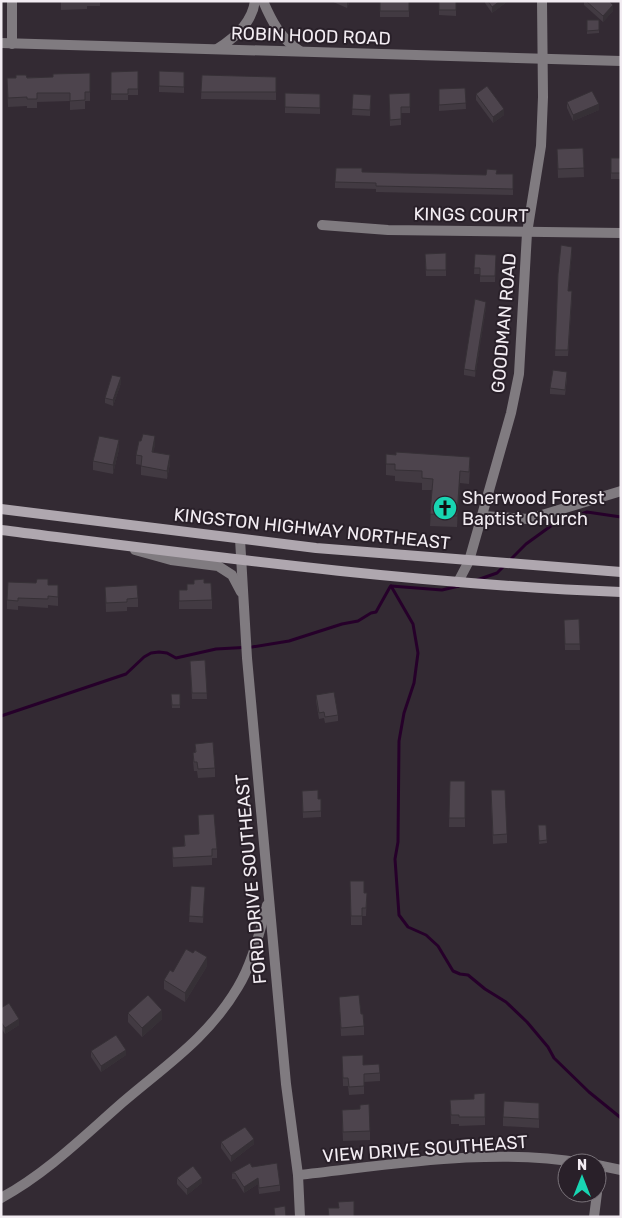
<svg xmlns="http://www.w3.org/2000/svg" width="622" height="1218" font-family="Rubik,sans-serif">
<style>
.lines{fill:none;stroke-linecap:round;stroke-linejoin:round}
.stream{stroke:#26002a;stroke-width:3}
.minor{stroke:#807b80;stroke-width:10}
.secondary{stroke:#afa7af;stroke-width:10}
.wall{fill:#423a42}
.shaded-wall{fill:#363036}
.building{fill:#4d444d;stroke:#363036}
.labels{text-anchor:middle;dominant-baseline:central;stroke-width:4;stroke-linejoin:round;paint-order:stroke}
.street-label{font-size:18px;fill:#f2ecf2;stroke:#292029}
.poi-label{font-size:18px;fill:#f2ecf2;stroke:#292029;text-anchor:start}
</style>
<rect width="100%" height="100%" fill="#332a33"/>
<g class="lines">
<!-- stream -->
<g class="stream">
<polyline points="509,561 526,544 555,523 587,512 621,517"/>
<polyline points="477,580 497,573 504,566"/>
<polyline points="391,586 413,624 418,653 414,683 404,713 399,741 398,842 395,859 399,915 408,927 426,935 438,946 453,971 460,974 468,975 485,989 506,1002 527,1022 548,1047 554,1058 589,1092 621,1118"/>
<polyline points="391,586 442,590 459,586"/>
<polyline points="1,716 126,674 144,657 151,653 159,652 167,653 176,658 216,649 252,647 289,641 342,624 358,621 371,613 376,612 390,587"/>
</g>
<!-- minor -->
<g class="minor">
<path d="M263 1C272 22 281 39 300 51"/>
<polyline points="1,43 621,61"/>
<polyline points="12,44 12,1"/>
<path d="M217 49C235 38 252 23 255 1"/>
<polyline points="322,225 388,230 621,233"/>
<polyline points="482,516 529,519 621,491"/>
<polyline points="240,539 247,658 286,1084 298,1175 300,1217"/>
<polyline points="135,550 171,560 218,566 232,575 241,592"/>
<polyline points="458,582 469,561 511,413 519,374 527,233 541,146 543,97 542,1"/>
<polyline points="597,1165 621,1170"/>
<path d="M298 1175C390 1165 492 1147 583 1163"/>
<polyline points="597,1189 601,1166"/>
<path d="M1 1198C47 1173 84 1136 123 1102 166 1065 208 1038 238 987 253 962 259 933 267 905"/>
<polyline points="594,1217 597,1193"/>
</g>
<!-- secondary -->
<g class="secondary">
<polyline points="1,509 316,548 621,572"/>
<path d="M1 530C207 556 413 584 621 592"/>
</g>
</g>
<!-- wall -->
<g class="wall">
<polygon points="61,1 100,1 100,6 87,6 87,9 61,10"/>
<polygon points="331,1 350,1 347,8"/>
<rect x="380" y="1" width="29" height="16"/>
<polygon points="439,1 456,1 456,16 439,15"/>
<polygon points="485,1 508,1 492,13 485,3"/>
<polygon points="584,1 609,1 613,11 603,22 584,5"/>
<polygon points="587,20 599,20 599,33 587,34"/>
<polygon points="138,71 138,95 128,95 128,100 111,100 111,72"/>
<polygon points="159,71 184,72 184,93 159,92"/>
<polygon points="90,73 90,101 85,101 85,109 70,110 70,101 37,102 37,108 27,108 27,106 8,107 7,78 53,77"/>
<polygon points="202,75 276,77 276,100 201,99"/>
<polygon points="465,88 466,109 439,111 439,89"/>
<polygon points="285,93 320,94 320,114 285,113"/>
<polygon points="410,93 410,113 401,113 401,125 390,126 389,94"/>
<polygon points="353,94 371,95 370,116 352,115"/>
<polygon points="476,94 504,115 493,123 476,100"/>
<polygon points="567,102 599,110 573,121 567,108"/>
<polygon points="583,148 584,177 558,178 557,149"/>
<rect x="611" y="158" width="10" height="21"/>
<polygon points="362,172 486,175 496,174 513,174 513,195 376,192 376,189 335,188 335,182"/>
<polygon points="446,253 446,276 426,276 425,254"/>
<polygon points="572,253 568,291 572,297 568,356 555,356 558,274"/>
<polygon points="475,254 496,255 495,282 480,282 480,274 474,274"/>
<polygon points="486,307 475,377 464,375 464,369"/>
<polygon points="567,378 565,395 550,394 550,388"/>
<polygon points="121,383 113,406 105,403 105,398"/>
<polygon points="155,445 153,452 170,464 167,479 141,475 141,465 136,464 136,455"/>
<polygon points="119,449 113,474 93,470 93,461"/>
<polygon points="386,464 470,468 469,484 460,483 457,527 430,526 432,490 422,490 422,483 395,481 395,476 386,475"/>
<polygon points="204,583 212,600 212,609 179,609 179,590 187,590"/>
<polygon points="48,585 58,594 58,606 48,605 48,608 18,606 18,610 7,609 7,600"/>
<polygon points="105,587 138,598 138,607 127,607 127,611 106,612"/>
<polygon points="579,619 580,650 565,650 564,620"/>
<polygon points="205,660 207,699 192,699 190,661"/>
<polygon points="171,694 180,694 180,708 172,708"/>
<polygon points="316,695 338,715 338,721 325,723 324,718 319,719 316,701"/>
<polygon points="195,744 215,768 215,777 198,778 197,771 194,771 193,761 193,753 195,752"/>
<polygon points="450,781 465,781 465,827 449,827"/>
<polygon points="302,791 318,799 321,799 321,817 303,818"/>
<polygon points="491,799 507,834 507,843 493,844"/>
<polygon points="198,815 217,849 217,858 212,858 212,865 173,867 172,847 184,846 184,835 199,834"/>
<polygon points="538,825 546,825 547,843 539,844"/>
<polygon points="350,881 364,893 367,893 366,916 362,916 362,925 351,925"/>
<polygon points="191,886 205,887 203,923 189,922"/>
<polygon points="207,966 185,1002 164,989 164,980 173,972"/>
<polygon points="339,997 361,1014 364,1026 364,1035 341,1036"/>
<polygon points="1,1008 19,1025 5,1034 1,1028"/>
<polygon points="128,1013 162,1019 142,1037 128,1022"/>
<polygon points="91,1051 126,1055 101,1072 91,1057"/>
<polygon points="342,1056 363,1065 380,1073 380,1081 364,1082 364,1094 349,1095 348,1086 343,1086"/>
<polygon points="485,1093 485,1125 459,1126 459,1124 451,1124 450,1100 474,1099"/>
<polygon points="539,1112 539,1128 503,1126 503,1117"/>
<polygon points="342,1119 370,1131 370,1140 343,1141"/>
<polygon points="221,1142 254,1144 231,1162 221,1148"/>
<polygon points="252,1167 280,1185 280,1191 259,1194 258,1184 244,1193 235,1179 232,1179 232,1173"/>
<polygon points="177,1178 202,1183 187,1195 177,1184"/>
</g>
<!-- shaded-wall -->
<g class="shaded-wall">
<polygon points="348,1 350,1 347,8 347,2"/>
<polygon points="500,1 508,1 492,13 492,7"/>
<polygon points="613,5 613,11 603,22 603,16"/>
<polygon points="599,104 599,110 573,121 573,115"/>
<polygon points="504,109 504,115 493,123 493,117"/>
<polygon points="572,247 572,253 568,297 568,291"/>
<polygon points="486,302 486,307 475,377 475,371"/>
<polygon points="121,377 121,383 113,406 113,400"/>
<polygon points="155,436 155,445 152,461 152,452"/>
<polygon points="119,440 119,449 113,474 113,465"/>
<polygon points="170,455 170,464 167,479 167,471"/>
<polygon points="460,471 460,483 457,527 457,516"/>
<polygon points="207,957 207,966 185,1002 185,993"/>
<polygon points="162,1010 162,1019 142,1037 142,1028"/>
<polygon points="19,1019 19,1025 5,1034 5,1028"/>
<polygon points="126,1050 126,1055 101,1072 101,1066"/>
<polygon points="254,1139 254,1144 231,1162 231,1156"/>
<polygon points="202,1178 202,1183 187,1195 187,1189"/>
<polygon points="258,1178 258,1184 244,1193 244,1187"/>
</g>
<!-- building -->
<g class="building">
<rect x="380" y="1" width="29" height="10"/>
<rect x="439" y="1" width="17" height="9"/>
<polygon points="488,1 500,1 492,7"/>
<polygon points="586,1 609,1 613,5 603,16"/>
<polygon points="587,20 599,20 599,30 587,31"/>
<polygon points="138,71 138,89 128,89 128,94 111,94 111,72"/>
<polygon points="159,71 184,72 184,87 159,86"/>
<polygon points="90,73 90,92 85,92 85,100 70,101 70,93 37,93 37,99 27,99 27,97 8,98 7,78 16,78 16,75 26,75 27,78 53,77 53,74"/>
<polygon points="202,75 276,77 276,92 201,92"/>
<polygon points="487,86 504,109 493,117 476,94"/>
<polygon points="465,88 466,103 439,105 439,89"/>
<polygon points="592,91 599,104 573,115 567,102"/>
<polygon points="285,93 320,94 320,108 285,107"/>
<polygon points="410,93 410,107 401,107 401,119 390,120 389,94"/>
<polygon points="353,94 371,95 370,110 352,109"/>
<polygon points="583,148 584,168 558,169 557,149"/>
<rect x="611" y="158" width="10" height="15"/>
<polygon points="336,168 362,168 362,172 486,175 487,169 497,170 496,174 513,174 513,189 376,186 376,183 335,182"/>
<polygon points="561,245 572,247 568,291 572,291 568,350 555,350 558,274"/>
<polygon points="446,253 446,270 426,270 425,254"/>
<polygon points="475,254 496,255 495,276 480,276 480,268 474,268"/>
<polygon points="475,299 486,302 475,371 464,369"/>
<polygon points="553,370 567,372 565,390 550,388"/>
<polygon points="112,375 121,377 113,400 105,398"/>
<polygon points="143,434 155,436 152,452 170,455 167,471 141,466 142,456 136,455 139,441 141,441"/>
<polygon points="99,436 119,440 113,465 93,461"/>
<polygon points="396,452 470,457 469,472 460,471 457,516 430,514 433,479 422,478 422,471 395,470 395,464 386,464 386,454 396,455"/>
<polygon points="37,579 48,579 48,585 58,585 58,597 48,596 48,599 18,598 18,601 7,600 8,582 36,583"/>
<polygon points="204,579 204,583 211,583 212,600 179,601 179,590 187,590 187,584 194,584 194,580"/>
<polygon points="137,585 138,598 127,599 127,602 106,603 105,587"/>
<polygon points="579,619 580,644 565,644 564,620"/>
<polygon points="205,660 207,693 192,693 190,661"/>
<polygon points="334,692 338,715 325,717 324,712 319,713 316,695"/>
<polygon points="171,694 180,694 180,705 172,705"/>
<polygon points="213,742 215,768 198,769 197,762 194,762 193,753 196,752 195,744"/>
<polygon points="450,781 465,781 465,818 449,818"/>
<polygon points="318,790 318,799 321,799 321,811 303,812 302,791"/>
<polygon points="491,790 505,790 507,834 493,835"/>
<polygon points="214,814 217,849 212,849 212,856 173,858 172,847 185,846 184,835 199,834 198,815"/>
<polygon points="538,825 546,825 547,840 539,841"/>
<polygon points="350,881 364,881 364,893 367,893 366,908 362,908 362,916 351,916"/>
<polygon points="191,886 205,887 203,917 189,916"/>
<polygon points="186,949 193,953 195,950 207,957 185,993 164,980 170,970 173,972"/>
<polygon points="148,995 162,1010 142,1028 128,1013"/>
<polygon points="359,995 361,1014 363,1014 364,1026 341,1028 339,997"/>
<polygon points="9,1003 19,1019 5,1028 1,1022 1,1008"/>
<polygon points="116,1035 126,1050 101,1066 91,1051"/>
<polygon points="363,1055 363,1065 379,1064 380,1073 364,1074 364,1086 349,1087 348,1078 343,1078 342,1056"/>
<polygon points="485,1093 485,1117 459,1117 459,1115 451,1115 450,1100 474,1099 474,1094"/>
<polygon points="504,1101 539,1103 539,1119 503,1117"/>
<polygon points="369,1104 370,1131 343,1132 342,1110 360,1109 360,1105"/>
<polygon points="245,1127 254,1139 231,1156 221,1142"/>
<polygon points="250,1163 252,1167 277,1163 280,1185 259,1188 258,1178 244,1187 235,1173 232,1173"/>
<polygon points="193,1166 202,1178 187,1189 177,1178"/>
<polygon points="354,1201 354,1217 329,1217 328,1208 339,1208 338,1202"/>
<polygon points="285,1206 286,1217 275,1217 274,1208"/>
</g>
<!-- icons -->
<defs>
<g id="church-disc" transform="scale(1.25)"><circle r="9.5" fill="#18d5b2" stroke="#292029"/><path d="M-1.2-6h2.4v3.5h3.3v2.4h-3.3V6h-2.4V-.1h-3.3v-2.4h3.3Z" fill="#111"/></g>
</defs>
<g fill-rule="evenodd">
<use href="#church-disc" x="445" y="508"/>
</g>
<g class="labels">
<!-- street labels -->
<g class="street-label">
<text transform="translate(311 36) rotate(2)">ROBIN HOOD ROAD</text>
<text transform="translate(471 215) rotate(1)">KINGS COURT</text>
<text transform="translate(504 323) rotate(-85)">GOODMAN ROAD</text>
<text transform="translate(312 529) rotate(6)">KINGSTON HIGHWAY NORTHEAST</text>
<text transform="translate(251 879) rotate(-95)">FORD DRIVE SOUTHEAST</text>
<text transform="translate(425 1149) rotate(-4)">VIEW DRIVE SOUTHEAST</text>
</g>
<!-- poi labels -->
<g class="poi-label">
<text x="462" y="498">Sherwood Forest<tspan x="462" dy="21">Baptist Church</tspan></text>
</g>
</g>
<!-- border -->
<rect width="622" height="1218" fill="none" stroke="#f2ecf2" stroke-width="5"/>
<!-- north arrow -->
<g transform="translate(582 1178)"><circle r="24" fill="#292029" stroke="#797279"/>
<path d="M0-4L9 19L0 12L-9 19Z" fill="#18d5b2"/>
<text y="-8" font-size="14" font-weight="bold" text-anchor="middle" fill="#f2ecf2">N</text>
</g>
</svg>
